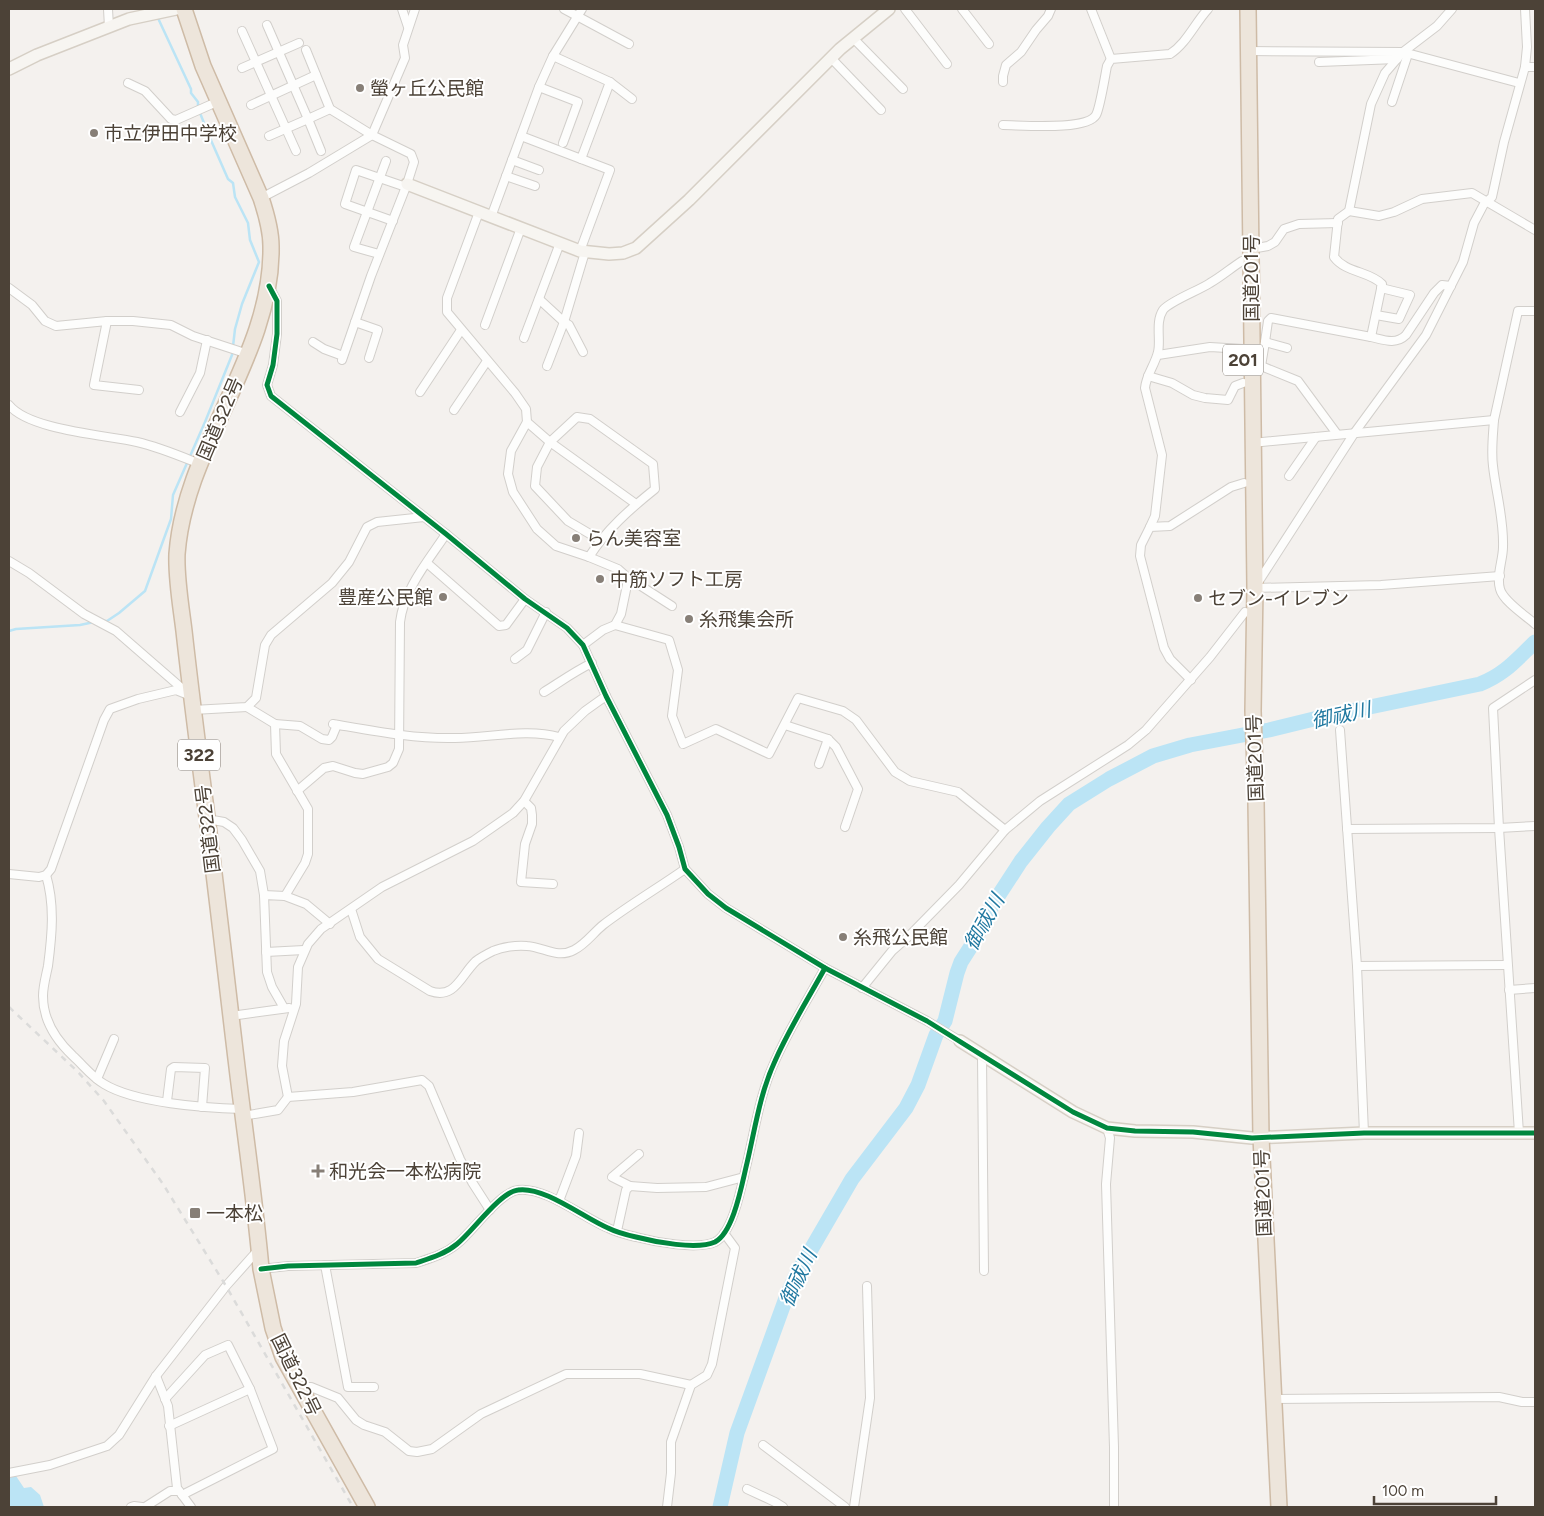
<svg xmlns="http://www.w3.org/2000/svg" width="1544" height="1516" font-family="Figtree,'Noto Sans JP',sans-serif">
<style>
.water{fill:#bbe4f5}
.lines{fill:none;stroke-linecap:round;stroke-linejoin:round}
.stream{stroke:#bbe4f5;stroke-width:2.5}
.river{stroke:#bbe4f5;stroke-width:15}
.street-casing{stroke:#d2cfcb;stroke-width:10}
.secondary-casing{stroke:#d6cfc5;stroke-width:14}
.highway-casing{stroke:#cebba6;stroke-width:18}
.street{stroke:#fdfdfc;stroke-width:8}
.secondary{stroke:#f7f5f1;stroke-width:11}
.highway{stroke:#ede5db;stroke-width:15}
.rail{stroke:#dbdbda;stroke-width:2.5;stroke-dasharray:6 6;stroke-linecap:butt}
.cycleway-casing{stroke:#fff;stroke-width:8}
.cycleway{stroke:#00873e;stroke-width:5}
.poi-dot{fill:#877f77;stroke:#fff;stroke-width:2}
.labels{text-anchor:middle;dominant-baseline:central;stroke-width:4;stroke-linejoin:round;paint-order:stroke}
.shield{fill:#fff;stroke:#827b73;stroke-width:1}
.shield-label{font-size:18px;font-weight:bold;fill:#4c4237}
.poi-label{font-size:19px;fill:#4c4237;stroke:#fff;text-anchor:start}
.street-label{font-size:19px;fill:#4c4237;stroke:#fff}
.water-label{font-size:20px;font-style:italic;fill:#2078a0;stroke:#fff}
</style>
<rect width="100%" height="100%" fill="#f4f1ee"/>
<!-- water -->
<polygon class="water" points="16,1476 24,1488 31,1487 40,1495 44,1507 9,1507 9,1478"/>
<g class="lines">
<!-- stream -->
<g class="stream">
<polyline points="102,621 107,621 119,613 145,591 171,519 173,495 205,422 232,355 235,329 242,304 259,262 250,240 248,223 235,197 233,183 228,179 210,138 198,108 198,102 191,93 191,89 157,16"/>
<polyline points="9,631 16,629 80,625 94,622"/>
</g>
<!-- river -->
<path class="river" d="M720 1507 737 1433 786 1298 795 1277 852 1179 906 1108 918 1085 936 1035 945 1021 957 973 961 962 975 940 993 904 1021 861 1048 827 1069 804 1109 779 1153 756 1190 745 1269 730 1322 717 1480 684C1505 674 1516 660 1535 642"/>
<!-- street casing -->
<g class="street-casing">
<g id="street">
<polyline points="108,9 109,27"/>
<polyline points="402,9 408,27"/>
<polyline points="564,9 629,44"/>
<polyline points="905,9 947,64"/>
<polyline points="962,9 989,44"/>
<polyline points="1091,9 1111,59"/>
<polyline points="267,25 308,119 330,109"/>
<polyline points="242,31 296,151"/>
<polyline points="853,38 903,89"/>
<polyline points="306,50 330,109 372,135 411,154 414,162 407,184 371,276 342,360"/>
<polyline points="1248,51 1403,52 1519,83"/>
<polyline points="553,56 610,82 632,99"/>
<polyline points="831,58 881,110"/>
<polyline points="1319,62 1397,59"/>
<polyline points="1525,67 1535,67"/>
<polyline points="242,68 299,43"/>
<polyline points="1003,82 1003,76 1006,65 1021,52 1036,30 1048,16 1051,9"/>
<polyline points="128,83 145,91 171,119 176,120 219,101"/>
<polyline points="539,87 578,102 563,143"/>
<polyline points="1392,102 1408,54"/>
<polyline points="251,105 316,75"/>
<path d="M1003 125C1021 125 1087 131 1096 115 1100 108 1105 76 1107 66L1111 59 1170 54C1186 44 1195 23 1208 9"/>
<polyline points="269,136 308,119 321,151"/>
<polyline points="521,136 610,170 580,251"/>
<polyline points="581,159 610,82"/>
<polyline points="512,160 539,170"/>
<polyline points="506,176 535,186"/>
<polyline points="261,198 309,173 372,135 405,58 403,45 415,9"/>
<polyline points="1349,211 1379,216 1394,212 1422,199 1472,193 1535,230"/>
<polyline points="479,212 447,298 447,312 515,393 526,409 527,422 511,451 508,474 513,492 537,529 556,546 589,557 618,569 627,577 627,585 621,614 615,625 603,630 583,645"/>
<polyline points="491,217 539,87 553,56 582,9"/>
<polyline points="393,221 345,204 356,170 406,187"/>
<polyline points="1251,249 1268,246 1275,242 1284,229 1299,224 1338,223"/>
<polyline points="379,254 354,247 386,161"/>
<polyline points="269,286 277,301 277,334 273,365 267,385 271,396 446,534 525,599 567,628 583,645 606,696 667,815 679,847 685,869 708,894 726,908 825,968 927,1021 960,1041"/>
<polyline points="9,288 32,305 45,321 56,326 107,321 133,321 171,325 193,336 248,354"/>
<polyline points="539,299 564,322 569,325 583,352"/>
<path d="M1535 311H1518L1494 420C1493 435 1491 451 1493 466 1496 493 1504 519 1503 547 1503 560 1496 576 1500 589 1503 601 1526 616 1535 624"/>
<polyline points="1376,315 1399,319 1410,295 1381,288"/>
<polyline points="107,321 94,385 139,390"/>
<polyline points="355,322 378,330 369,358"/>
<polyline points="485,325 521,228"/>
<path d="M1371 337C1384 340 1396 345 1406 335L1434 293 1442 285 1451 286"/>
<polyline points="524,338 560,243"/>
<polyline points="313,342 324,349 343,356"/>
<path d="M1265 342 1268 321 1271 318 1371 337 1382 284C1369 271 1346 273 1334 257L1338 219 1349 211 1371 104 1385 73 1403 52 1437 26 1452 9"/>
<polyline points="1158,355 1210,347 1243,349"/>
<polyline points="547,366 564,322 585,252"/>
<polyline points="1252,366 1261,366 1298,381 1337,434"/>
<polyline points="1261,366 1265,342 1287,348"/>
<polyline points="1148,376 1172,383 1193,395 1205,398 1228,400 1235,386 1243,383"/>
<polyline points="420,392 461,330"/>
<path d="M9 405C29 430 105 435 137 442 159 447 180 456 200 464"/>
<polyline points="454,410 487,361"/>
<polyline points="180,412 200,373 207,340"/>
<path d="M527 422 550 442 577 417 590 419 653 464 655 489C630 509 606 530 589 557"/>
<polyline points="1252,443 1494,420"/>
<polyline points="1289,476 1316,437"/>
<path d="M1150 527 1155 516 1162 455 1145 388C1146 375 1155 365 1158 352 1161 340 1155 322 1163 310 1170 301 1200 290 1210 283 1221 277 1231 268 1242 261"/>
<polyline points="600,540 568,521 535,486 537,467 550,442 636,504"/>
<polyline points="9,561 29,573 84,614 116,631 185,691"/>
<polyline points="427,563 499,626 506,625 525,599"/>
<polyline points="627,577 672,606"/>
<polyline points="1257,584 1355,432 1426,335 1463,262 1474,223 1484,204 1492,197 1504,142 1525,67 1527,47 1525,9"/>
<polyline points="1255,588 1381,585 1500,576"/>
<polyline points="615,625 669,640 678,670 672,716 683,744 716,729 769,754 798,698 843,711 856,720 895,772 910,781 958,792 1005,830"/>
<polyline points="515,659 527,650 546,612"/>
<polyline points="1191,680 1170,659 1164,648 1140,556 1141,545 1150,527 1170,526 1231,487 1244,483"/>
<path d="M544 692C560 682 575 671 592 663"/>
<polyline points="247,707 275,724 276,754 308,809 308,854 305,863 285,896 306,904 330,924"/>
<polyline points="193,710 247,707 256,698 265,645 271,635 332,583 349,562 367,527 377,522 424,517"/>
<polyline points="275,724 300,726 322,739 329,740 332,737 337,725"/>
<path d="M333 724C374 731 414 739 455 738 489 738 526 728 559 737"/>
<polyline points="785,725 828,739 836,747 858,789 845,827"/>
<polyline points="1340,730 1357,966 1364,1133"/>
<polyline points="819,764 828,739"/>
<path d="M297 791 324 768 333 766 355 773 363 774 388 767 393 763 399 749 400 622C404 589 428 561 446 534"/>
<polyline points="524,801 531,808 532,815 532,824 525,844 521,882 553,884"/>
<polyline points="207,819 224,822 233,828 242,840 260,871 264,895"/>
<polyline points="1347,829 1499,828 1535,826"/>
<polyline points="9,874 39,877 46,875 51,869 104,720 110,709 138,699 176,690 191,696"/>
<path d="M46 875C55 905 52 935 48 966 46 976 43 986 43 996 43 1020 56 1040 73 1056 83 1065 92 1077 104 1084 135 1103 205 1108 242 1109"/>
<path d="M351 909 360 937 378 959 430 991C455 1000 461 975 476 961 481 957 487 954 493 951 502 947 516 945 527 946 544 947 557 959 574 950 586 944 593 933 603 925 629 905 658 888 685 869"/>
<polyline points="266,952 304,950"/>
<polyline points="1357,966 1507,965"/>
<polyline points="862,988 892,951 909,936 959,885 1005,830 1040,801 1128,745 1146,730 1210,657 1245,612"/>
<polyline points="1509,990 1535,988"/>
<polyline points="284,1008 272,987 267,972 264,895 285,896"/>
<polyline points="231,1016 289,1008"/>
<polyline points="982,1056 984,1271"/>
<polyline points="97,1079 114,1039"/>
<polyline points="288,1097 282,1066 284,1041 296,1004 298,967 308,944 321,929 382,887 473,841 513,813 524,801 564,731 585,711 606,696"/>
<polyline points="167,1101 171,1069 174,1067 205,1068 202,1107"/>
<polyline points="243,1116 278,1110 288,1097 353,1092 422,1080 429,1086 460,1159 472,1182 490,1210"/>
<polyline points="1107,1128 1110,1138 1106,1184 1114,1447 1114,1507"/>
<polyline points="1519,1133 1499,828 1493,708 1535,680"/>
<polyline points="630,1186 612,1177 639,1154"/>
<polyline points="559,1201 576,1156 579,1133"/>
<polyline points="617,1231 626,1190 630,1186 657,1188 706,1187 744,1177"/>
<polyline points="325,1265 348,1387 374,1387"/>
<path d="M261 1269 288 1266 416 1263C431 1258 445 1254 457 1244 473 1231 500 1192 518 1190 544 1186 584 1218 608 1228 616 1232 627 1235 636 1237 655 1242 697 1250 715 1242 734 1232 742 1183 747 1163 755 1129 760 1093 775 1061 789 1029 808 999 825 968"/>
<polyline points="156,1376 168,1406 177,1488 191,1507"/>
<polyline points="299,1387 311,1387 338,1398 356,1420 364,1425 385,1432 409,1451 417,1452 432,1449 481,1414 566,1374 640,1374 691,1385"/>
<polyline points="165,1399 205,1355 228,1345 250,1389 273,1449 182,1495"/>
<polyline points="1274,1399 1499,1397 1522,1402 1535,1402"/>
<polyline points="169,1426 250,1389"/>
<polyline points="763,1445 845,1507"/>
<polyline points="9,1473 50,1465 107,1446 119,1435 156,1376 226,1286 259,1249"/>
<polyline points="747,1489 775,1502 783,1507"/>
<polyline points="131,1507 134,1506 142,1507"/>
<polyline points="145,1507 170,1491 179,1491"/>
<polyline points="667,1507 671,1473 671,1442 691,1385 707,1375 712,1364 735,1248 724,1233"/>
<polyline points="854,1507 870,1398 867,1286"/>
</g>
</g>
<!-- secondary casing -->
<g class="secondary-casing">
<g id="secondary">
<polyline points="9,69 37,55 129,19 176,9"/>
<polyline points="407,184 580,251 609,254 623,253 636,248 689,200 840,49 889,9"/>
<polyline points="960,1041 1073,1112 1107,1128 1135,1131 1193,1132 1252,1138 1364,1133 1535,1133"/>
</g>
</g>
<!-- highway casing -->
<g class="highway-casing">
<g id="highway">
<path d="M184 9 203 66 261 198C266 213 271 230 271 246 273 356 185 445 177 554 176 579 181 606 184 631 190 685 197 740 204 794 216 885 226 976 237 1067 245 1134 255 1201 261 1269L273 1328 283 1357 367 1507"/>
<polyline points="1248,9 1255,588 1253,711 1256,802 1261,1137 1279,1507"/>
</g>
</g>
<!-- street -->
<use href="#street" class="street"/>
<!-- secondary -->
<use href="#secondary" class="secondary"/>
<!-- highway -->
<use href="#highway" class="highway"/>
<!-- rail -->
<polyline class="rail" points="9,1007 78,1072 104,1101 163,1184 226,1286 353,1507"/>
<!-- cycleway casing -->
<g class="cycleway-casing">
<g id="cycleway">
<polyline points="269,286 277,301 277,334 273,365 267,385 271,396 446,534 525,599 567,628 583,645 606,696 667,815 679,847 685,869 708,894 726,908 825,968 927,1021 1073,1112 1107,1128 1135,1131 1193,1132 1252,1138 1364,1133 1535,1133"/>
<path d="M261 1269 288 1266 416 1263C431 1258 445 1254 457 1244 473 1231 500 1192 518 1190 544 1186 584 1218 608 1228 616 1232 627 1235 636 1237 655 1242 697 1250 715 1242 734 1232 742 1183 747 1163 755 1129 760 1093 775 1061 789 1029 808 999 825 968"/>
</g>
</g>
<!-- cycleway -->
<use href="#cycleway" class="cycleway"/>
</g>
<!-- markers -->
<g class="poi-dot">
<circle cx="360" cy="88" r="5"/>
<circle cx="94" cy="133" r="5"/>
<circle cx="576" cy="538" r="5"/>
<circle cx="600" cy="579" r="5"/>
<circle cx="443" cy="597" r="5"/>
<circle cx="1198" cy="598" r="5"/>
<circle cx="689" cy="619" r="5"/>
<circle cx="843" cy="937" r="5"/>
<path d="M315.5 1163.5h5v5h5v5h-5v5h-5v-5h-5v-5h5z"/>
<rect x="189" y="1207" width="12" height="12" rx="2.5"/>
</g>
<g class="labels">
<!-- shield labels -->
<g class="shield">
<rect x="1223" y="344.5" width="40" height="31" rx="4"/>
<rect x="178" y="739.5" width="42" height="31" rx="4"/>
</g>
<g class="shield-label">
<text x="1243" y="360">201</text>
<text x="199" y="755">322</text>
</g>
<!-- poi labels -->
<g class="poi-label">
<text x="370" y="88">螢ヶ丘公民館</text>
<text x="104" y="133">市立伊田中学校</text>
<text x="586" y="538">らん美容室</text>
<text x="610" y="579">中筋ソフト工房</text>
<text x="433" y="597" text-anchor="end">豊産公民館</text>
<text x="1208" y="598">セブン-イレブン</text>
<text x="699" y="619">糸飛集会所</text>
<text x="853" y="937">糸飛公民館</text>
<text x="329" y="1171">和光会一本松病院</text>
<text x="206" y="1213">一本松</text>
</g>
<!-- street labels -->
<g class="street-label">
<text transform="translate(1251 278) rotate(-90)">国道201号</text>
<text transform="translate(220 419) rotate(-67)">国道322号</text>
<text transform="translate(1255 758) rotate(-92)">国道201号</text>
<text transform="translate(208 829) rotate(-97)">国道322号</text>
<text transform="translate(1263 1193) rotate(-92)">国道201号</text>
<text transform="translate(296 1375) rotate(64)">国道322号</text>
</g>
<!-- water labels -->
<g class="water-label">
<text transform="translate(1341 715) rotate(-12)">御祓川</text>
<text transform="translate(984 922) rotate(-61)">御祓川</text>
<text transform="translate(798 1278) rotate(-65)">御祓川</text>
</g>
</g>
<!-- border -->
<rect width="1544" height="1516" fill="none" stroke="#4c4237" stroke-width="20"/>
<!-- scale -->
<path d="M1374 1496v8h122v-8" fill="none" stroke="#4c4237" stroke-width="2.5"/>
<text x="1382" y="1496" font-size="15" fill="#4c4237" stroke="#ffffff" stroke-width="4" paint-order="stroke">100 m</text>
</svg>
